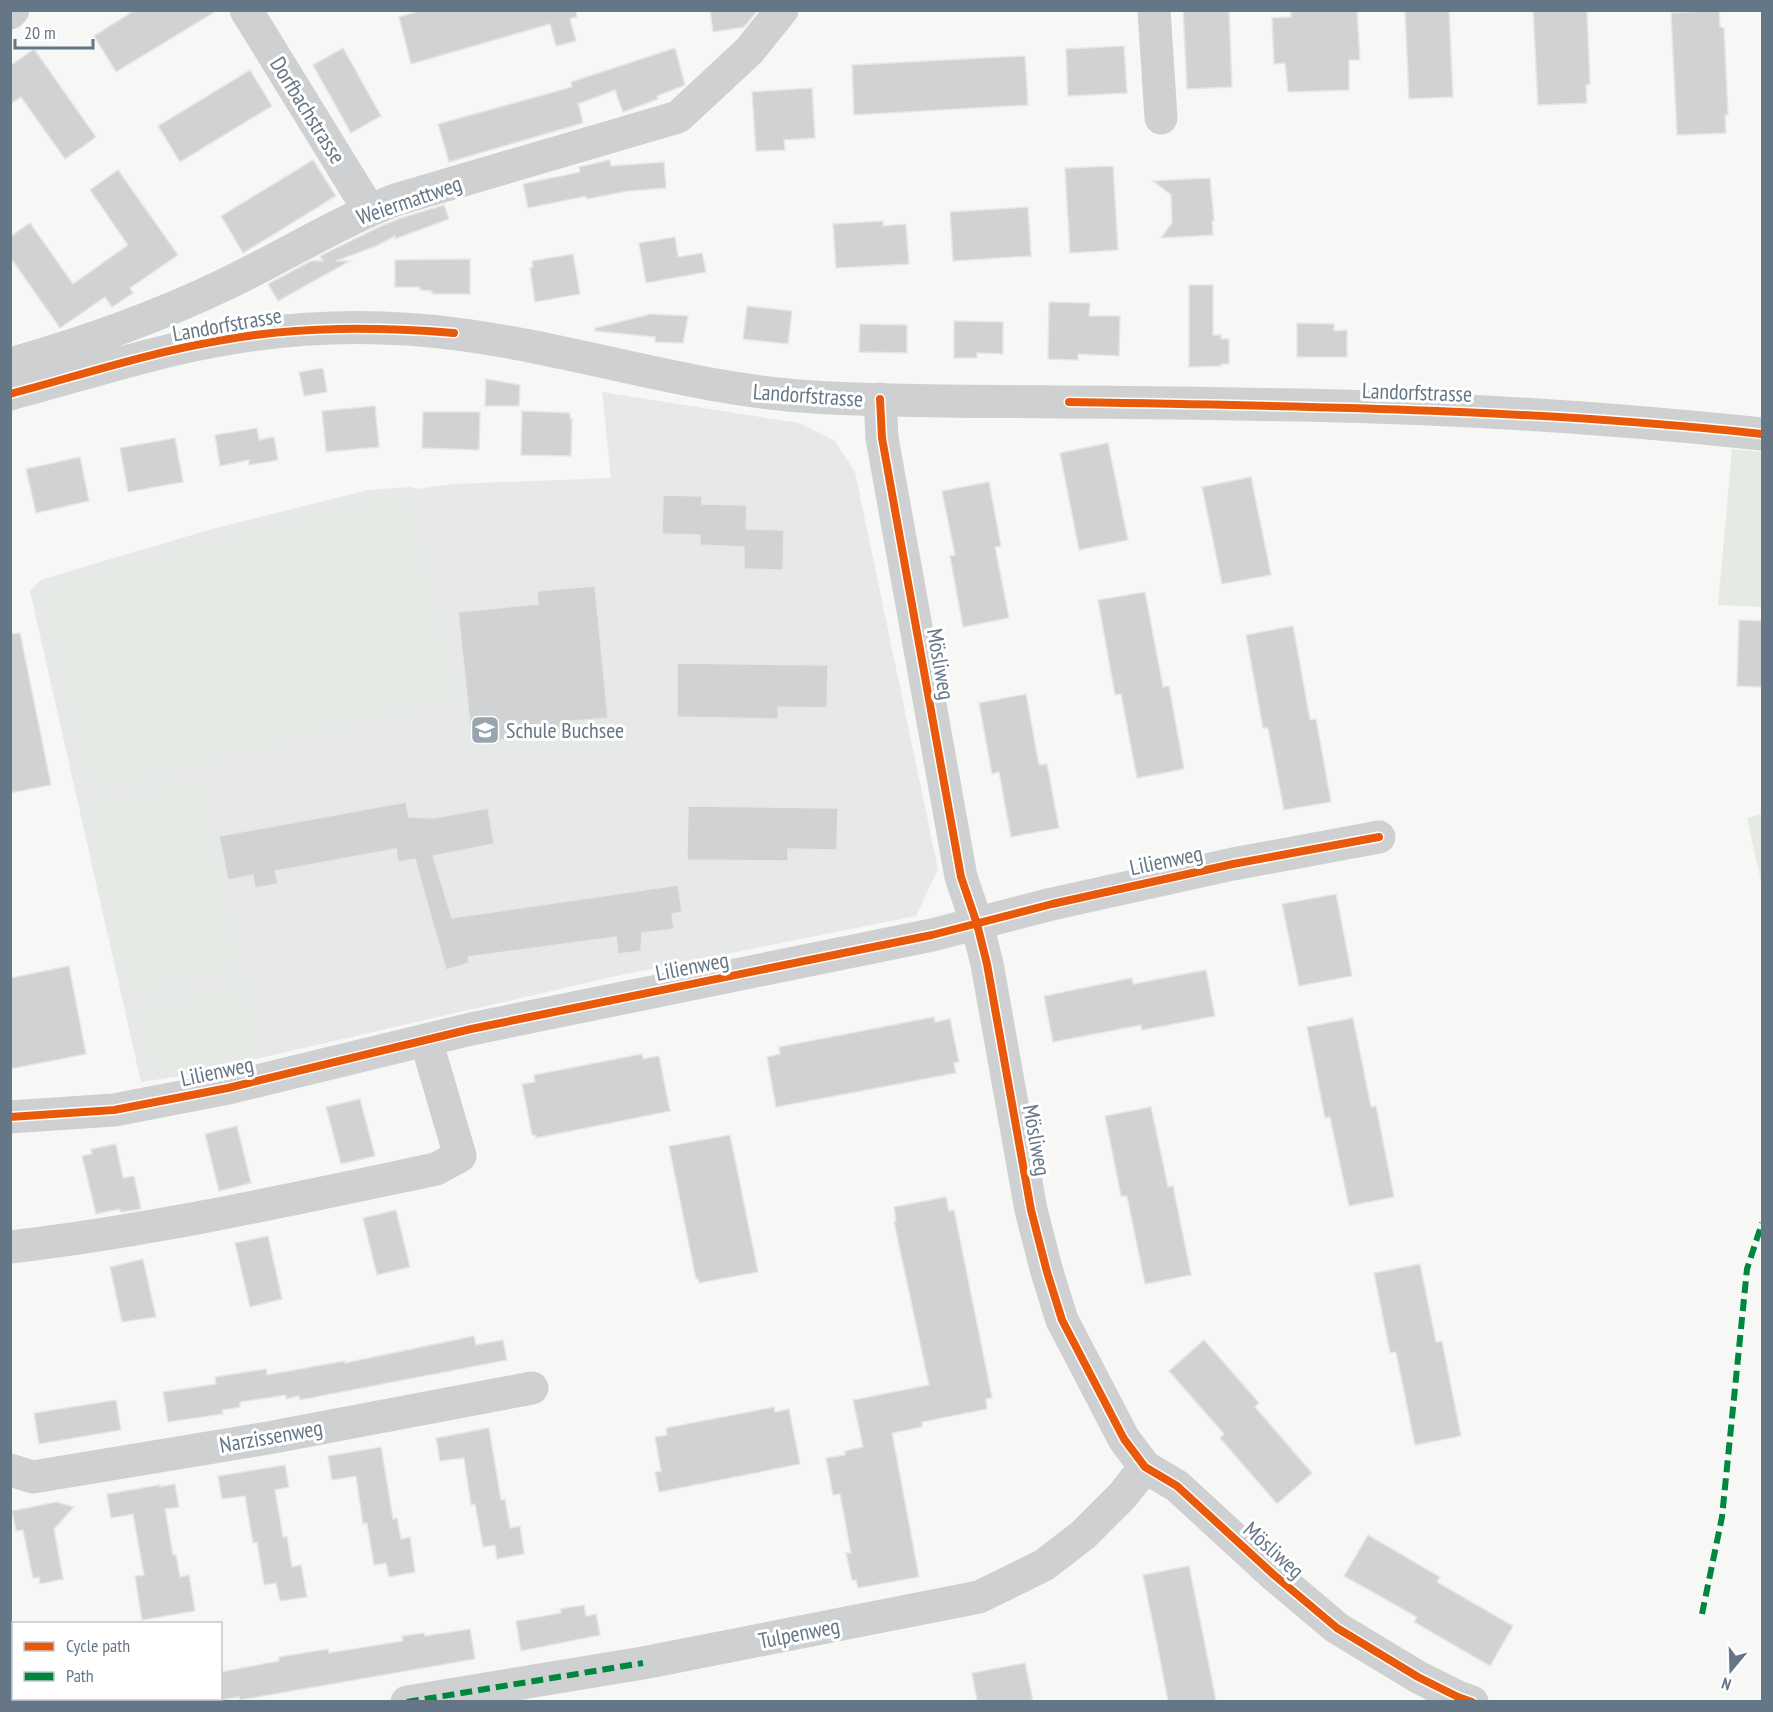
<svg xmlns="http://www.w3.org/2000/svg" width="1773" height="1712" font-family="'PT Sans Narrow',sans-serif">
<style>
.built{fill:#e7e9e8}
.green{fill:#e6eae4}
.building{fill:#d1d2d3;stroke:#e6e6e6;stroke-width:1.5}
.lines{fill:none;stroke-linecap:round;stroke-linejoin:round}
.minor{stroke:#ced0d1;stroke-width:33}
.quiet{stroke:#00873e;stroke-width:6;stroke-dasharray:12 6;stroke-linecap:butt}
.cycleway-casing{stroke:#fff;stroke-width:11}
.cycleway{stroke:#e8590c;stroke-width:8}
.labels{text-anchor:middle;dominant-baseline:central;stroke-width:6;stroke-linejoin:round;paint-order:stroke}
.street-label{font-size:22px;fill:#657787;stroke:#fff}
.poi-label{font-size:22px;fill:#657787;stroke:#fff;text-anchor:start}
</style>
<rect width="100%" height="100%" fill="#f7f7f6"/>
<!-- built -->
<polygon class="built" points="602,392 799,423 835,441 855,472 938,869 916,916 616,976 187,1075 141,1082 30,591 40,580 212,529 368,490 410,487 417,489 453,484 611,478"/>
<!-- green -->
<g class="green">
<polygon points="1732,449 1762,452 1762,607 1718,605"/>
<polygon points="402,494 453,695 94,788 42,587"/>
<polygon points="198,783 238,967 126,991 86,807"/>
<polygon points="1762,814 1762,886 1747,818"/>
<polygon points="243,986 257,1052 154,1074 140,1009"/>
</g>
<!-- building -->
<g class="building">
<polygon points="135,10 218,10 116,72 94,36"/>
<polygon points="422,10 576,10 577,17 570,19 576,41 556,46 550,24 411,64 399,17"/>
<polygon points="710,10 758,10 744,27 713,32"/>
<polygon points="1183,10 1229,10 1232,87 1187,89"/>
<polygon points="1291,10 1357,10 1360,60 1349,60 1349,90 1288,92 1285,63 1274,64 1272,18 1291,17"/>
<polygon points="1405,10 1449,10 1453,97 1409,99"/>
<polygon points="1533,10 1587,10 1590,84 1586,85 1587,103 1538,105"/>
<polygon points="1719,10 1720,27 1724,28 1728,115 1725,115 1726,133 1677,135 1671,13"/>
<polygon points="1124,46 1127,93 1068,96 1066,49"/>
<polygon points="343,48 381,116 351,133 313,65"/>
<polygon points="675,48 685,85 657,96 658,99 623,112 615,90 578,104 578,102 583,123 449,162 438,124 572,87 571,82"/>
<polygon points="34,49 96,137 65,159 21,97 10,104 10,66"/>
<polygon points="1025,56 1028,105 854,115 852,65"/>
<polygon points="250,70 272,106 180,162 158,126"/>
<polygon points="812,88 815,138 784,140 785,150 756,151 752,92"/>
<polygon points="313,160 336,196 243,253 221,216"/>
<polygon points="610,160 611,166 664,162 666,188 628,191 587,199 586,196 528,208 523,184 580,172 579,167"/>
<polygon points="1113,166 1118,250 1070,253 1065,168"/>
<polygon points="118,170 178,255 130,288 133,293 112,307 105,297 60,328 10,257 10,237 30,223 73,284 128,245 90,190"/>
<polygon points="1210,178 1214,221 1212,221 1213,235 1161,238 1172,223 1171,195 1153,181"/>
<polygon points="444,205 449,219 395,239 395,236 376,246 336,261 350,261 278,301 268,284 311,261 323,261 320,256 381,226 401,218"/>
<polygon points="1028,207 1031,256 953,261 950,212"/>
<polygon points="883,221 883,226 906,224 909,264 836,268 833,224"/>
<polygon points="675,237 678,257 702,253 706,272 646,283 639,243"/>
<polygon points="573,254 580,294 535,302 530,268 533,267 532,261"/>
<polygon points="470,259 470,294 432,294 432,291 420,290 420,287 395,287 395,260"/>
<polygon points="1189,285 1213,285 1213,335 1221,335 1221,339 1229,339 1229,364 1221,364 1221,366 1189,367"/>
<polygon points="1049,302 1090,303 1089,316 1120,316 1119,356 1078,354 1078,360 1048,359"/>
<polygon points="747,306 792,311 788,344 743,339"/>
<polygon points="651,314 688,316 683,343 655,342 655,337 595,331 595,328"/>
<polygon points="954,321 1003,322 1003,354 977,353 977,358 954,358"/>
<polygon points="1297,323 1334,324 1334,331 1347,330 1347,357 1297,357"/>
<polygon points="860,324 907,325 907,353 859,352"/>
<polygon points="323,368 327,392 304,396 299,372"/>
<polygon points="486,379 520,385 519,406 485,406"/>
<polygon points="375,406 379,447 326,452 322,411"/>
<polygon points="522,411 570,413 570,419 572,419 571,456 521,455"/>
<polygon points="423,412 480,412 479,450 422,448"/>
<polygon points="257,428 259,440 274,437 278,460 249,465 249,460 220,466 215,435"/>
<polygon points="175,438 183,482 128,492 120,448"/>
<polygon points="1108,443 1128,540 1079,550 1060,453"/>
<polygon points="80,457 89,501 36,513 26,469"/>
<polygon points="1251,477 1271,575 1222,584 1202,487"/>
<polygon points="989,482 1001,546 995,547 1009,618 963,627 950,556 955,555 942,491"/>
<polygon points="663,495 702,496 702,504 747,505 746,529 784,530 783,570 744,569 744,547 700,545 700,535 662,534"/>
<polygon points="595,586 608,718 562,722 563,734 472,743 458,612 538,604 537,591"/>
<polygon points="1145,592 1163,687 1169,686 1184,769 1137,778 1121,694 1115,695 1098,600"/>
<polygon points="1739,620 1762,621 1762,687 1737,686"/>
<polygon points="1293,626 1310,720 1316,719 1331,802 1284,810 1268,728 1263,728 1246,635"/>
<polygon points="20,633 51,785 10,793 10,634"/>
<polygon points="677,663 828,665 827,708 778,707 778,719 677,717"/>
<polygon points="1026,694 1039,765 1047,764 1059,828 1011,837 999,772 992,774 979,703"/>
<polygon points="406,802 409,817 434,818 488,808 494,844 433,856 452,918 678,885 682,912 672,914 674,929 642,933 641,951 618,954 616,937 468,957 469,963 446,970 415,859 398,862 396,849 275,871 278,884 255,888 253,875 228,880 219,836"/>
<polygon points="688,806 838,808 837,850 788,849 788,861 687,860"/>
<polygon points="1336,894 1352,976 1299,986 1282,904"/>
<polygon points="69,966 86,1054 10,1069 10,978"/>
<polygon points="1206,970 1215,1016 1142,1030 1141,1025 1053,1042 1044,996 1132,978 1133,984"/>
<polygon points="934,1017 935,1022 950,1019 959,1062 954,1063 956,1073 776,1107 767,1057 780,1054 779,1047"/>
<polygon points="1353,1018 1371,1107 1376,1106 1394,1197 1349,1206 1330,1117 1325,1118 1307,1027"/>
<polygon points="642,1054 643,1059 659,1056 670,1111 536,1138 536,1135 532,1135 522,1084 535,1082 534,1075"/>
<polygon points="360,1099 375,1156 341,1164 326,1107"/>
<polygon points="1151,1107 1168,1187 1173,1186 1191,1275 1145,1284 1127,1196 1121,1196 1105,1116"/>
<polygon points="237,1126 251,1183 219,1191 205,1134"/>
<polygon points="730,1135 758,1272 699,1283 698,1279 696,1279 669,1146"/>
<polygon points="116,1144 123,1178 134,1176 141,1209 121,1212 119,1209 96,1214 82,1156 92,1154 91,1149"/>
<polygon points="946,1197 949,1211 954,1210 992,1398 986,1399 987,1409 922,1422 922,1427 892,1433 919,1577 858,1588 856,1580 852,1580 846,1553 851,1553 840,1494 833,1495 826,1458 845,1455 845,1451 863,1447 853,1400 929,1385 894,1222 896,1221 894,1207"/>
<polygon points="396,1210 410,1267 377,1275 363,1218"/>
<polygon points="268,1236 282,1299 250,1307 235,1243"/>
<polygon points="143,1259 156,1317 122,1322 110,1267"/>
<polygon points="1420,1264 1436,1342 1442,1341 1461,1436 1415,1445 1396,1352 1390,1353 1374,1273"/>
<polygon points="474,1336 476,1345 503,1340 507,1360 300,1400 299,1396 286,1399 286,1395 240,1402 240,1407 222,1410 223,1414 168,1422 163,1392 216,1384 215,1377 266,1369 267,1375 345,1361 345,1363"/>
<polygon points="1204,1340 1259,1403 1255,1407 1312,1473 1277,1504 1220,1438 1224,1434 1169,1371"/>
<polygon points="116,1400 121,1430 39,1444 34,1413"/>
<polygon points="774,1407 775,1412 789,1409 800,1464 659,1492 655,1472 661,1471 655,1437 667,1435 666,1428"/>
<polygon points="489,1428 501,1500 505,1499 510,1528 520,1526 524,1554 497,1559 495,1545 483,1547 475,1504 471,1505 464,1458 440,1461 436,1438"/>
<polygon points="381,1447 393,1519 397,1518 401,1539 410,1537 415,1572 389,1577 386,1563 374,1565 367,1523 363,1524 356,1476 332,1480 328,1456"/>
<polygon points="285,1465 289,1487 275,1490 283,1537 287,1537 292,1567 301,1565 307,1597 280,1601 276,1583 264,1585 257,1542 253,1543 245,1496 222,1499 218,1476"/>
<polygon points="175,1484 179,1507 165,1509 173,1555 176,1555 180,1577 189,1575 195,1611 142,1620 135,1576 144,1575 133,1514 111,1518 107,1494 160,1485 160,1487"/>
<polygon points="56,1502 74,1507 54,1529 63,1579 40,1584 39,1577 33,1578 23,1530 16,1531 12,1511"/>
<polygon points="1368,1535 1440,1577 1437,1582 1513,1626 1490,1666 1414,1622 1417,1617 1344,1576"/>
<polygon points="1189,1566 1205,1645 1216,1701 1168,1701 1159,1654 1143,1575"/>
<polygon points="584,1605 586,1616 596,1614 600,1635 521,1651 516,1621 561,1613 560,1609"/>
<polygon points="470,1629 475,1659 240,1700 239,1697 220,1700 220,1672 279,1661 279,1657 328,1649 329,1653 403,1641 402,1636 424,1633 425,1636"/>
<polygon points="1025,1663 1033,1701 977,1701 972,1673"/>
</g>
<g class="lines">
<!-- minor -->
<g class="minor">
<polyline points="246,10 369,210"/>
<polyline points="1154,10 1161,118"/>
<polyline points="10,13 13,10"/>
<path d="M10 364C84 343 158 317 228 283 284 256 337 223 395 200L678 117 749 51 782 10"/>
<path d="M10 394C82 375 153 351 226 339 301 326 379 324 456 334 576 349 692 390 814 397 896 402 979 401 1062 402 1142 402 1222 404 1302 405 1456 408 1610 418 1762 434"/>
<polyline points="880,399 882,438 961,877 977,924 987,964 1031,1210 1047,1272 1062,1320 1124,1439 1145,1467 1177,1486 1274,1575 1337,1628 1418,1677 1458,1697 1472,1702"/>
<polyline points="10,1117 114,1110 228,1088 471,1029 932,935 1052,904 1233,864 1379,837"/>
<path d="M10 1247C154 1230 294 1199 436 1169L460 1156 426 1040"/>
<polyline points="10,1470 33,1477 268,1438 532,1388"/>
<polyline points="407,1702 643,1663 979,1597 1044,1565 1083,1535 1123,1495 1145,1467"/>
</g>
<!-- quiet -->
<g class="quiet">
<polyline points="1702,1614 1722,1517 1747,1269 1762,1223"/>
<polyline points="407,1702 643,1663"/>
</g>
<!-- cycleway casing -->
<g class="cycleway-casing">
<g id="cycleway">
<path d="M10 394C81 375 151 352 223 340 300 326 377 327 454 333"/>
<polyline points="880,399 882,438 961,877 977,924 987,964 1031,1210 1047,1272 1062,1320 1124,1439 1145,1467 1177,1486 1274,1575 1337,1628 1418,1677 1458,1697 1472,1702"/>
<path d="M1069 402C1301 406 1532 409 1762 434"/>
<polyline points="10,1117 114,1110 228,1088 471,1029 932,935 1052,904 1233,864 1379,837"/>
</g>
</g>
<!-- cycleway -->
<use href="#cycleway" class="cycleway"/>
</g>
<!-- icons -->
<defs>
<g id="school-square" transform="scale(1.5)"><rect x="-9" y="-9" width="18" height="18" rx="4" fill="#98a4ae" stroke="#fff"/><path d="M0-5L7-2L0 1L-7-2ZM-4 1L0 2.5L4 1V4Q0 6-4 4Z" fill="#fff"/></g>
</defs>
<g fill-rule="evenodd">
<use href="#school-square" x="485" y="730"/>
</g>
<g class="labels">
<!-- street labels -->
<g class="street-label">
<text transform="translate(308 110) rotate(58)">Dorfbachstrasse</text>
<text transform="translate(409 200) rotate(-19)">Weiermattweg</text>
<text transform="translate(227 324) rotate(-10)">Landorfstrasse</text>
<text transform="translate(1417 392) rotate(2)">Landorfstrasse</text>
<text transform="translate(808 395) rotate(4)">Landorfstrasse</text>
<text transform="translate(941 664) rotate(80)">Mösliweg</text>
<text transform="translate(1166 860) rotate(-12)">Lilienweg</text>
<text transform="translate(692 966) rotate(-11)">Lilienweg</text>
<text transform="translate(217 1071) rotate(-12)">Lilienweg</text>
<text transform="translate(1037 1140) rotate(80)">Mösliweg</text>
<text transform="translate(271 1436) rotate(-10)">Narzissenweg</text>
<text transform="translate(1274 1550) rotate(42)">Mösliweg</text>
<text transform="translate(799 1633) rotate(-11)">Tulpenweg</text>
</g>
<!-- poi labels -->
<g class="poi-label">
<text x="506" y="730">Schule Buchsee</text>
</g>
</g>
<!-- border -->
<rect width="1773" height="1712" fill="none" stroke="#657787" stroke-width="24"/>
<!-- legend -->
<rect x="12" y="1622" width="210" height="78" fill="#ffffff" stroke="#c1c9cf" stroke-width="1.5"/>
<rect x="24" y="1642" width="30" height="9" fill="#e8590c" stroke="#c1c9cf" stroke-width="1.5"/>
<text x="66" y="1652" font-size="18" fill="#657787">Cycle path</text>
<rect x="24" y="1672" width="30" height="9" fill="#00873e" stroke="#c1c9cf" stroke-width="1.5"/>
<text x="66" y="1682" font-size="18" fill="#657787">Path</text>
<!-- north arrow -->
<g transform="translate(1731 1670) rotate(199)" stroke="#ffffff" stroke-width="4.5" paint-order="stroke">
<path d="M0-4.5L10 22L0 15L-10 22Z" fill="#657787"/>
<text y="-9" font-size="16" font-weight="bold" text-anchor="middle" fill="#657787">N</text>
</g>
<!-- scale -->
<path d="M15 39v9h78v-9" fill="none" stroke="#657787" stroke-width="3"/>
<text x="24" y="39" font-size="18" fill="#657787" stroke="#ffffff" stroke-width="4.5" paint-order="stroke">20 m</text>
</svg>
